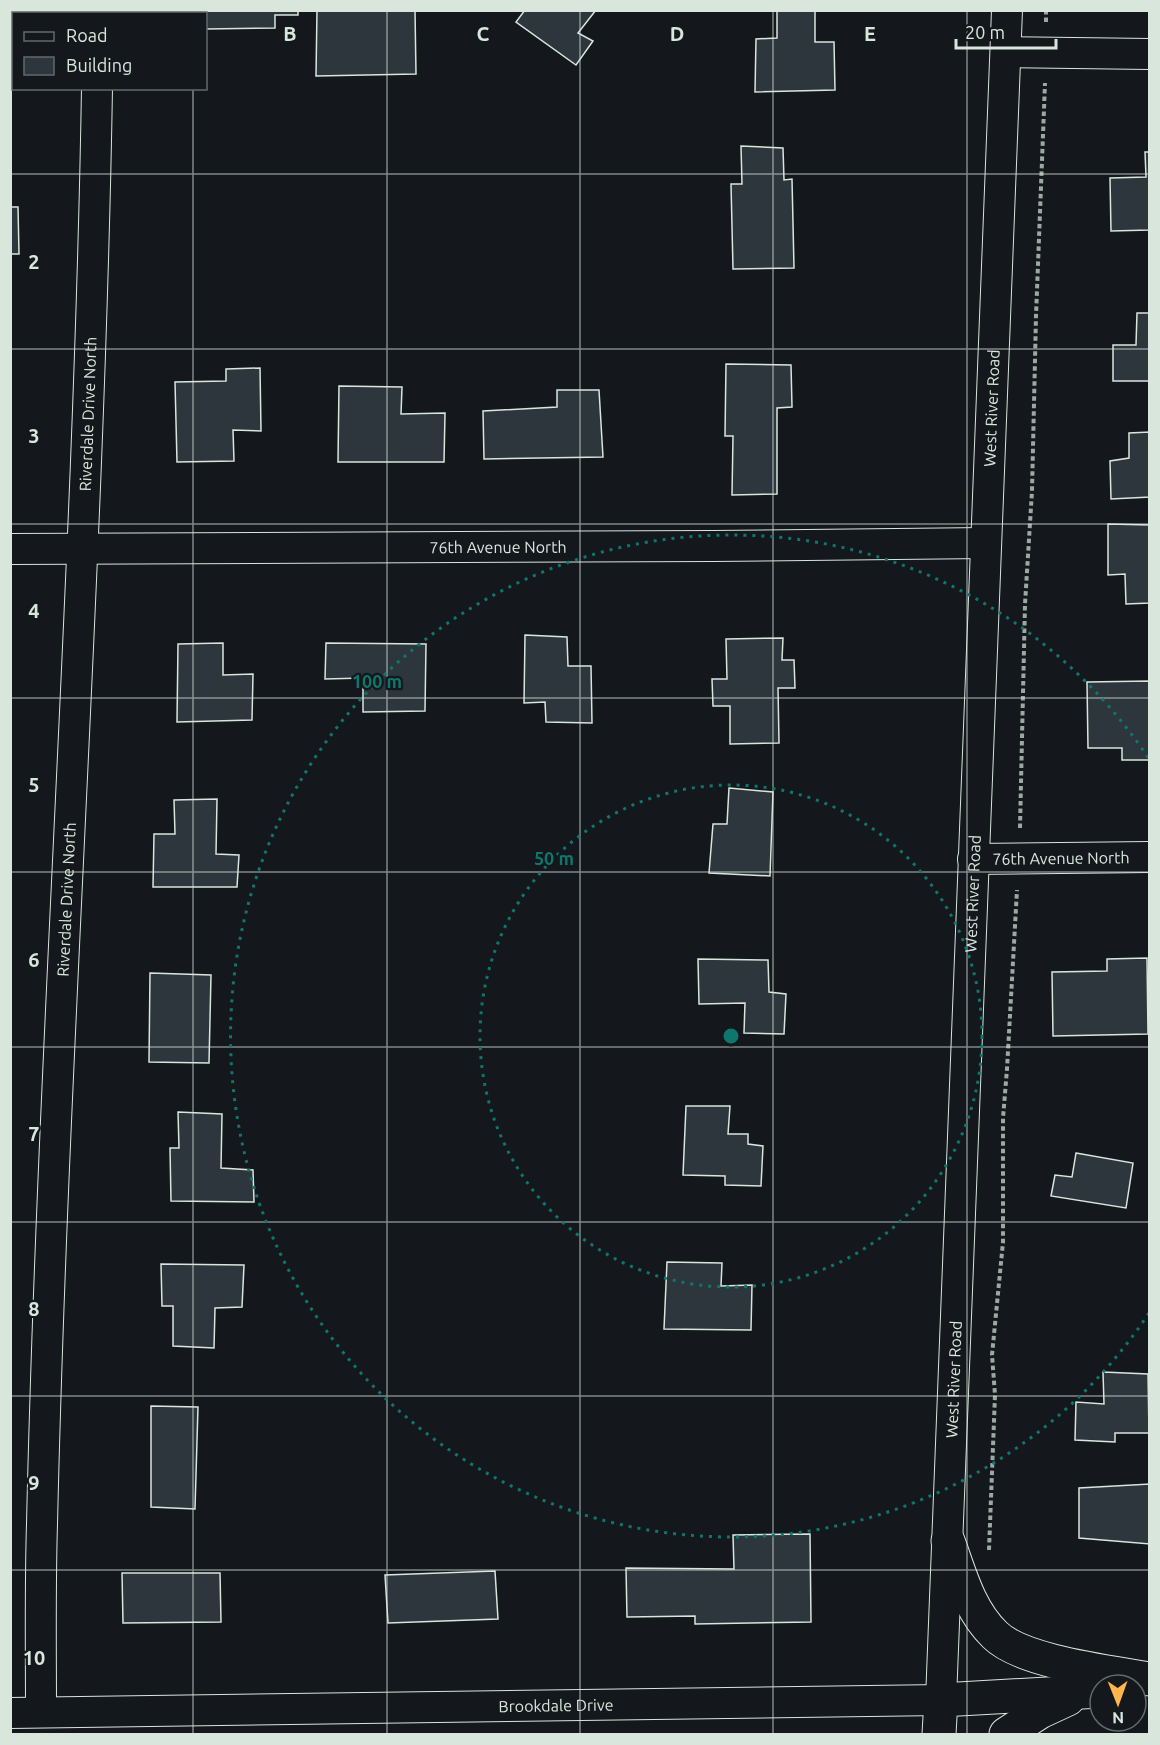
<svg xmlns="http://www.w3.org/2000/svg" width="1160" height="1745" font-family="Ubuntu,sans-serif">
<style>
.building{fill:#2c363c;stroke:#d8e6dc;stroke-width:1.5}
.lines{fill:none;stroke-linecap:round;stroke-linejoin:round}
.minor-casing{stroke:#d8e6dc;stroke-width:32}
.tertiary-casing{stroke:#d8e6dc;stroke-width:35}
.path{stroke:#9da8a2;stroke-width:4;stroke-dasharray:4.5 3;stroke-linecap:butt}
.minor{stroke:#14181c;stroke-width:30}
.tertiary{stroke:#14181c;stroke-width:33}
.grid{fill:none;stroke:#d8e6dc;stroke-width:1.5;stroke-opacity:0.55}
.ring{fill:none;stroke:#0f766e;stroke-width:3;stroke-dasharray:3 6}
.labels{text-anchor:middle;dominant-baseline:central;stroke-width:4.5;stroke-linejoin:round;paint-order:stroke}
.street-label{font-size:16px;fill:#d8e6dc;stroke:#14181c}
.grid-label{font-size:20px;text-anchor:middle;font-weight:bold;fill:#d8e6dc;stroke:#14181c;stroke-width:4.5;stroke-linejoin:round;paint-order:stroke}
.centre{fill:#0f766e;stroke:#14181c;stroke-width:3}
.ring-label{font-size:18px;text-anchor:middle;font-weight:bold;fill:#0f766e;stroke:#14181c;stroke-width:4.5;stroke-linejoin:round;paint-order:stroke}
</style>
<rect width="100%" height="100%" fill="#14181c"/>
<!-- building -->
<g class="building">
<polygon points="205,10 298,10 298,15 275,15 275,28 206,29"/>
<polygon points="317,10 415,10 416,74 316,76"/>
<polygon points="525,10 596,10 578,33 593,41 576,65 516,22"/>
<polygon points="777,10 815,10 815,42 834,42 835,90 755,92 756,39 777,38"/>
<rect x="10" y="25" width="4" height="42"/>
<polygon points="741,146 783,148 784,180 792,179 794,268 733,269 731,184 742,184"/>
<polygon points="1145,152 1150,152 1150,230 1111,231 1110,178 1146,177"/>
<polygon points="10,207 18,207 19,254 10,254"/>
<polygon points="1137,313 1150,313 1150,381 1113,381 1113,345 1136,345"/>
<polygon points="726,364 791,365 792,407 777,408 777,494 732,495 733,436 725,436"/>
<polygon points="260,368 261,431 233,430 234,461 177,462 175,382 226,381 226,369"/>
<polygon points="339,386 402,387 401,414 445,413 444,462 338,462"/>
<polygon points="557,390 599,390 603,457 484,459 483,411 557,407"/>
<polygon points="1150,432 1150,497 1111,499 1110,461 1129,458 1129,433"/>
<polygon points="1108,524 1150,525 1150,603 1126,604 1125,574 1108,575"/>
<polygon points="525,635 567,637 568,666 591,666 592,723 546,722 545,702 524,703"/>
<polygon points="783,638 782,660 794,660 795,688 778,688 779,743 730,744 730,706 713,706 712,679 727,679 726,639"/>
<polygon points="223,643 223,675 253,674 252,720 177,722 178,644"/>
<polygon points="326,643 426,644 425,711 363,712 363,678 325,679"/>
<polygon points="1150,681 1150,760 1122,760 1122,748 1088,748 1087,682"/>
<polygon points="729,788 773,792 770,876 709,873 713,824 727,824"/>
<polygon points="217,799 216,854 239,855 237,887 153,887 154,834 175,834 174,800"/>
<polygon points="1147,958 1148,1034 1053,1036 1052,972 1107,971 1107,959"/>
<polygon points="698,959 768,960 769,992 786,994 784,1034 744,1033 745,1003 699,1004"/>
<polygon points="150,973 211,975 209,1063 149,1062"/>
<polygon points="686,1106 730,1106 728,1134 748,1134 748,1144 763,1146 761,1186 725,1185 725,1176 683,1175"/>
<polygon points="178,1112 222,1114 221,1168 253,1170 254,1202 171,1201 170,1148 179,1148"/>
<polygon points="1076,1153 1133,1163 1126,1208 1051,1196 1055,1175 1072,1177"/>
<polygon points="667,1262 722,1263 721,1286 752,1285 751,1330 664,1329"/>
<polygon points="161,1264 244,1265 242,1307 215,1308 214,1348 173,1346 173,1306 162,1306"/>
<polygon points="1103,1372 1148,1374 1149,1433 1115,1433 1115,1442 1075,1440 1076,1402 1104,1404"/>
<polygon points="151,1406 198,1407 195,1509 151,1507"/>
<polygon points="1150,1484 1150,1544 1079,1538 1079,1488"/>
<polygon points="810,1534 811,1622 695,1624 695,1616 627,1617 626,1568 734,1569 733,1535"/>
<polygon points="495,1571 498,1619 388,1623 385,1575"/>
<polygon points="122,1573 220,1573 221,1622 123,1623"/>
</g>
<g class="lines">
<!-- minor casing -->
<g class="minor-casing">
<g id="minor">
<polyline points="98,14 98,10"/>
<polyline points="1006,52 1150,54"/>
<path id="s1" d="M10 549 713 546 985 543"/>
<path id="s2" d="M973 859 1150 857"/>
<path id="s3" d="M41 1712C41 1649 40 1587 42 1524 53 1045 89 567 97 88"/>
<path id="s4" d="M10 1713 941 1700 1007 10"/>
</g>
</g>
<!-- tertiary casing -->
<g class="tertiary-casing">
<g id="tertiary">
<path d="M948 1541C960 1574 969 1610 995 1635 1022 1662 1111 1672 1150 1679"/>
<polyline points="939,1734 941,1700 1100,1691"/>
<polyline points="1006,1734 1040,1712 1068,1699"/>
</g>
</g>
<!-- path -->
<g class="path">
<polyline points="1046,22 1046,10"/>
<polyline points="1020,828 1025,604 1032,491 1036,316 1045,83"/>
<polyline points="989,1550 995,1395 992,1355 1003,1242 1003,1118 1007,1069 1017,890"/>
</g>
<!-- minor -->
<use href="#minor" class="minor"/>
<!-- tertiary -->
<use href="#tertiary" class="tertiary"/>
</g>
<!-- grid -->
<path class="grid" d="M193 10V14M387 10V1734M580 10V1734M773 10V1734M967 10V1734M193 88V1734M10 174H1150M10 349H1150M10 524H1150M10 698H1150M10 872H1150M10 1047H1150M10 1222H1150M10 1396H1150M10 1570H1150"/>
<!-- distance rings -->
<g class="ring">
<circle cx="731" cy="1036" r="251"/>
<path d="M1149 1313A501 501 0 1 1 1149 759"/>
</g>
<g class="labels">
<!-- street labels -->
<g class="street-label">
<text stroke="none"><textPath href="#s4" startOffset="2224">West River Road</textPath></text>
<text stroke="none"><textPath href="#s3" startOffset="1299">Riverdale Drive North</textPath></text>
<text stroke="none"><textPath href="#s1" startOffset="488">76th Avenue North</textPath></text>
<text stroke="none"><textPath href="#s2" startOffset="88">76th Avenue North</textPath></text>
<text stroke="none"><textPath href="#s4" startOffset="1738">West River Road</textPath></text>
<text stroke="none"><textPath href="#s3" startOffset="813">Riverdale Drive North</textPath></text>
<text stroke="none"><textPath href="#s4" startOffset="1252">West River Road</textPath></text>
<text stroke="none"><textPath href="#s4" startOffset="546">Brookdale Drive</textPath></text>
</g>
</g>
<g class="grid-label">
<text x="290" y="41">B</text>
<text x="483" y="41">C</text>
<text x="677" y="41">D</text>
<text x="870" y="41">E</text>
<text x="34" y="269">2</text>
<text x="34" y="443">3</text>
<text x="34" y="618">4</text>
<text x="34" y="792">5</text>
<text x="34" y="967">6</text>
<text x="34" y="1141">7</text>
<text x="34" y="1316">8</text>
<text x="34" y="1490">9</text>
<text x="34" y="1665">10</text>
</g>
<circle cx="731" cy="1036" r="9" class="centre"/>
<g class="ring-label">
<text x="377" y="688">100 m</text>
<text x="554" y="865">50 m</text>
</g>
<!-- border -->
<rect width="1160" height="1745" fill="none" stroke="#d8e6dc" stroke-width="24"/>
<!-- legend -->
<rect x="12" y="12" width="195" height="78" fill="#14181c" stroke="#626a69" stroke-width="1.5"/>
<rect x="24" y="32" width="30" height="9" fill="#14181c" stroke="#626a69" stroke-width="1.5"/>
<text x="66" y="42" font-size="18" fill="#d8e6dc">Road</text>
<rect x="24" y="57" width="30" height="18" fill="#2c363c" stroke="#626a69" stroke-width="1.5"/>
<text x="66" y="72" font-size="18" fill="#d8e6dc">Building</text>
<!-- north arrow -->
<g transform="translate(1118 1703) rotate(179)"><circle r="28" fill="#14181c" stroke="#626a69" stroke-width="1.5"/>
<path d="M0-4.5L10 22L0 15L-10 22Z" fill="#ffb74d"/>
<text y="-9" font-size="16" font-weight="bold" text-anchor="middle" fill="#d8e6dc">N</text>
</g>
<!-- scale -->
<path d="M956 39v9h100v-9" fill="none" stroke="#d8e6dc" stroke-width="3"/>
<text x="965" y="39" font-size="18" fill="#d8e6dc" stroke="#14181c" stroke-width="4.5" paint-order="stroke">20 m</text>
</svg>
